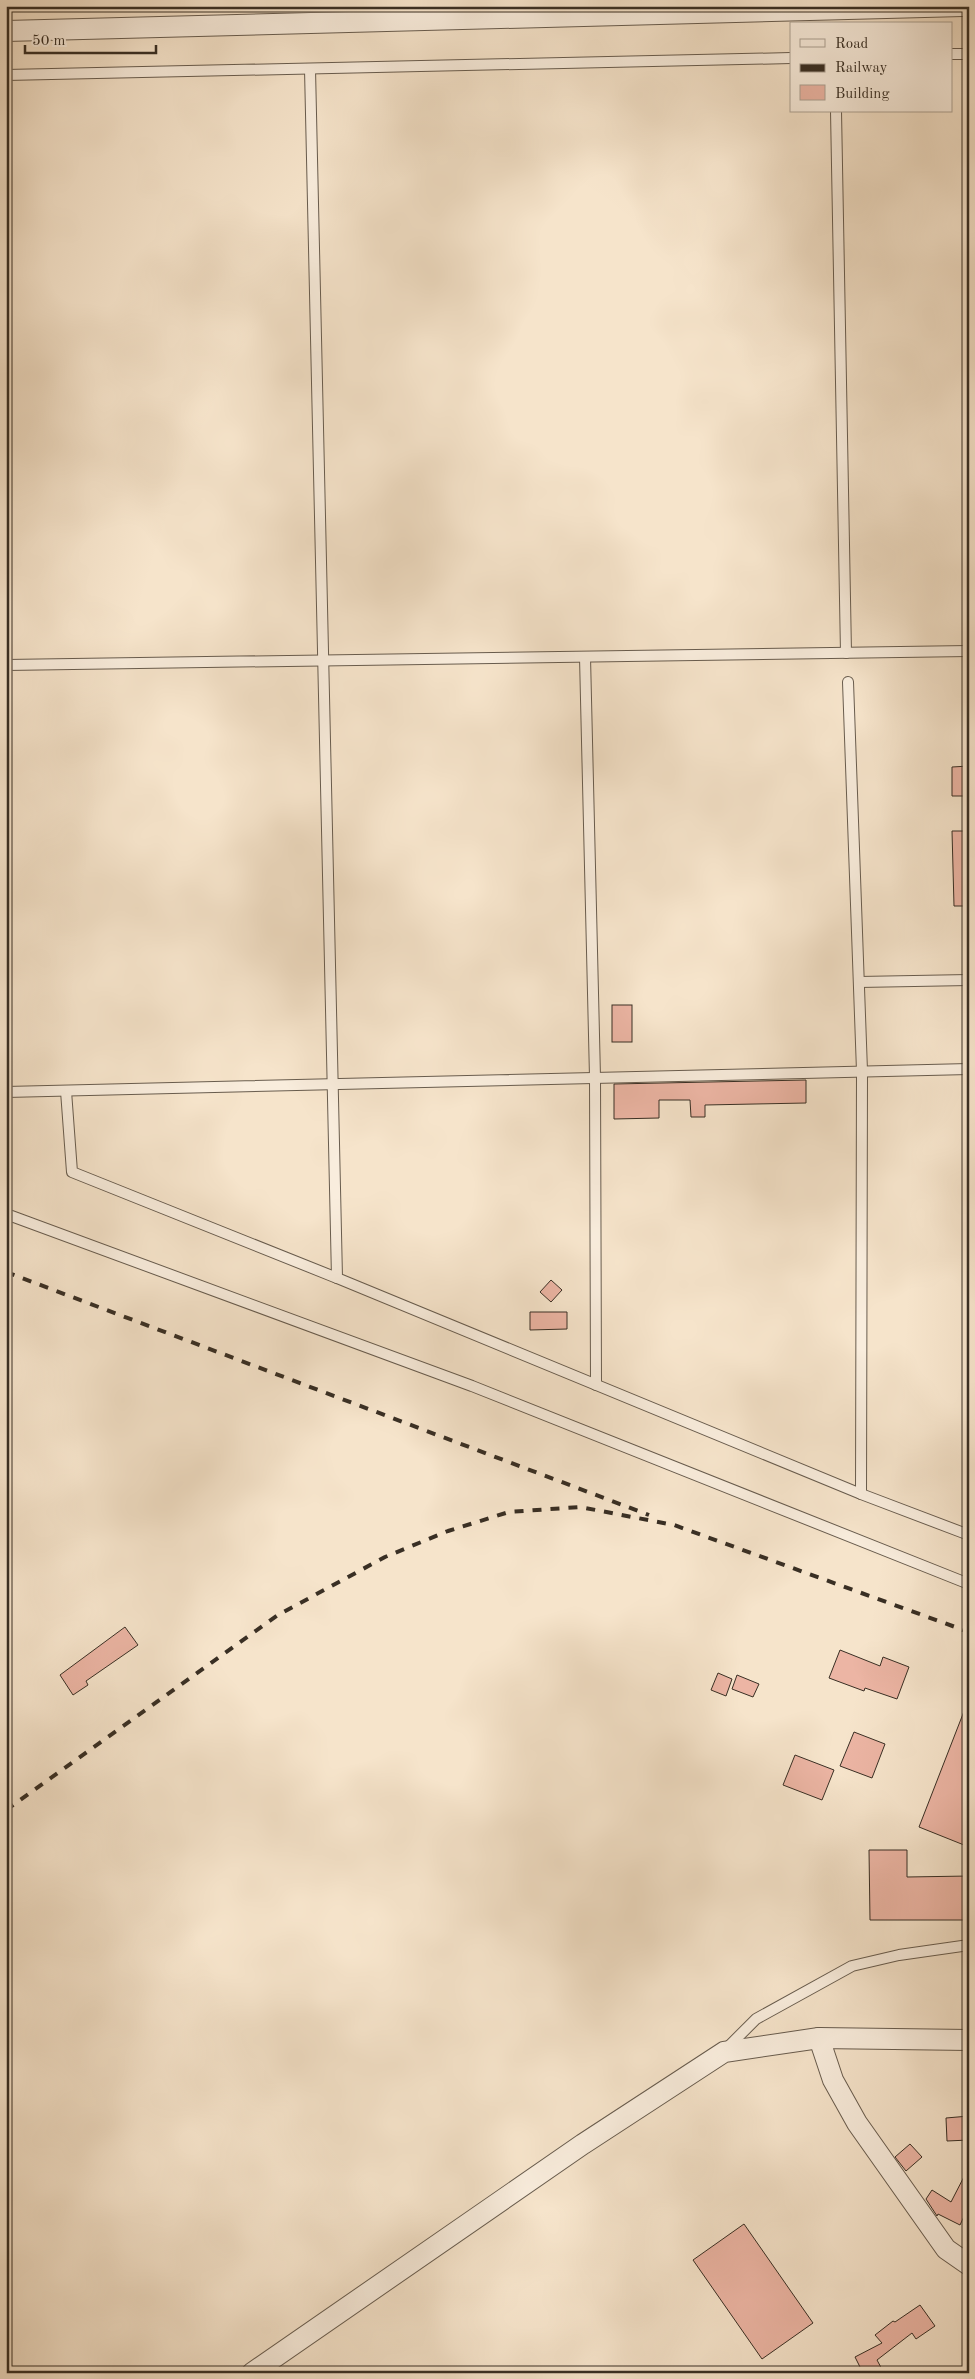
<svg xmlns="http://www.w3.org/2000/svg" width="975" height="2379" font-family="'Old Standard TT',serif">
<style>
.building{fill:#ecb5a4;stroke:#392f24}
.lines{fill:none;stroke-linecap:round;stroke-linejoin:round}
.lane-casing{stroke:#685c4e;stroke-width:12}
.street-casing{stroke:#685c4e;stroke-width:22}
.lane{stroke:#f9eddd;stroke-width:10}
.street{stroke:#f9eddd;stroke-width:20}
.rail{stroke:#392f24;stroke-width:4;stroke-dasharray:9 9;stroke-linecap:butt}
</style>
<rect width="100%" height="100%" fill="#f6e4cb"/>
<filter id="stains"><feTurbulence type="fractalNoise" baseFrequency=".004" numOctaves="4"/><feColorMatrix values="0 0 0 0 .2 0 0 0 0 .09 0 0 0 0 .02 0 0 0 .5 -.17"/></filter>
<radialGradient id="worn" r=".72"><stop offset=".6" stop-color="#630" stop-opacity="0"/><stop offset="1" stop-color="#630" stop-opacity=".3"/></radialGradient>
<!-- building -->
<g class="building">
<polygon points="969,766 969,796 952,796 952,767"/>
<polygon points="952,831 969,831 969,906 954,906"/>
<rect x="612" y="1005" width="20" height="37"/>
<polygon points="806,1080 806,1103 705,1105 705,1117 691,1117 690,1100 659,1100 659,1118 614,1119 614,1084"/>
<polygon points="551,1280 562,1290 551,1302 540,1292"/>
<polygon points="530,1312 567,1312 567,1329 530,1330"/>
<polygon points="125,1627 138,1645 86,1681 88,1685 73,1695 60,1675"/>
<polygon points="840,1650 880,1666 883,1657 909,1667 897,1699 865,1688 864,1691 829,1678"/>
<polygon points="718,1673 732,1679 726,1696 711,1690"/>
<polygon points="737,1675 759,1684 753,1697 732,1689"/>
<polygon points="968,1701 969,1701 969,1847 919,1827"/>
<polygon points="854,1732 885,1744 872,1778 840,1766"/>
<polygon points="795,1755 834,1770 822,1800 783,1785"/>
<polygon points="869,1850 907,1850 907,1877 969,1876 969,1920 870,1920"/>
<polygon points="969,2116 969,2140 947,2141 946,2118"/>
<polygon points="910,2144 922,2157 906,2171 895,2157"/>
<polygon points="969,2167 969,2206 960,2225 938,2214 937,2216 926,2199 932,2190 951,2202"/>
<polygon points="744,2224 813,2323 762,2359 693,2260"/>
<polygon points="920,2305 935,2326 916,2339 912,2333 877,2360 884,2373 863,2373 855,2357 882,2343 875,2335 893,2321 895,2322"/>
</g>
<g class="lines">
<!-- lane casing -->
<g class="lane-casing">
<g id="lane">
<polyline points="951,54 969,54"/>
<polyline points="310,69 337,1278 861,1494 969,1535"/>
<polyline points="6,75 791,58"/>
<polyline points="836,111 846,653"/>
<polyline points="585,657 595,1077 596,1385"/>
<polyline points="6,665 969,651"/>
<polyline points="848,682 862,1071 861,1494"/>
<polyline points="859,982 969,980"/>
<polyline points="66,1091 72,1172 337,1278"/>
<polyline points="6,1092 969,1069"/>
<polyline points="6,1214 472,1386 969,1584"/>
<polyline points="726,2049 756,2019 852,1966 899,1955 969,1945"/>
</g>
</g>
<!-- street casing -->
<g class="street-casing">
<g id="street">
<polyline points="6,31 963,6"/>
<polyline points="819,2038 833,2080 857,2123 946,2249 969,2265"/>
<polyline points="252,2373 583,2144 724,2052 819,2038 969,2040"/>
</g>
</g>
<!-- lane -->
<use href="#lane" class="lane"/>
<!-- street -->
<use href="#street" class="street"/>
<!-- rail -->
<g class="rail">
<polyline points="6,1272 649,1515"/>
<polyline points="6,1810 278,1615 385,1557 448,1531 509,1512 580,1507 674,1525 969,1632"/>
</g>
</g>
<!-- margin -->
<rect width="975" height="2379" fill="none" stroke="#f6e4cb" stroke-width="25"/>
<rect x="8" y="8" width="960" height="2364" fill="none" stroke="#392f24" stroke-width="2.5"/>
<rect x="12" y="12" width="950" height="2354" fill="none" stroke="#392f24"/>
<!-- legend -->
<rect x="790" y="22" width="162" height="90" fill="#f9eddd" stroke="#aca193"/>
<rect x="800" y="39" width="25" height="8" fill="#f9eddd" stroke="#aca193"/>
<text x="835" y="48" font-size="15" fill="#392f24">Road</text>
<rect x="800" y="64" width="25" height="8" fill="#392f24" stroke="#aca193"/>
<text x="835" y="72" font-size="15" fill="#392f24">Railway</text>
<rect x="800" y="85" width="25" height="15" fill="#ecb5a4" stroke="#aca193"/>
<text x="835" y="98" font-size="15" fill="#392f24">Building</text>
<!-- scale -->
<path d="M25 45v8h131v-8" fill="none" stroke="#392f24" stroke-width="2.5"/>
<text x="32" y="45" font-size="15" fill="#392f24" stroke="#f9eddd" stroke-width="4" paint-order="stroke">50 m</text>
<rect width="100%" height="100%" filter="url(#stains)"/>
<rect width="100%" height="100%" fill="url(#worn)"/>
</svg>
